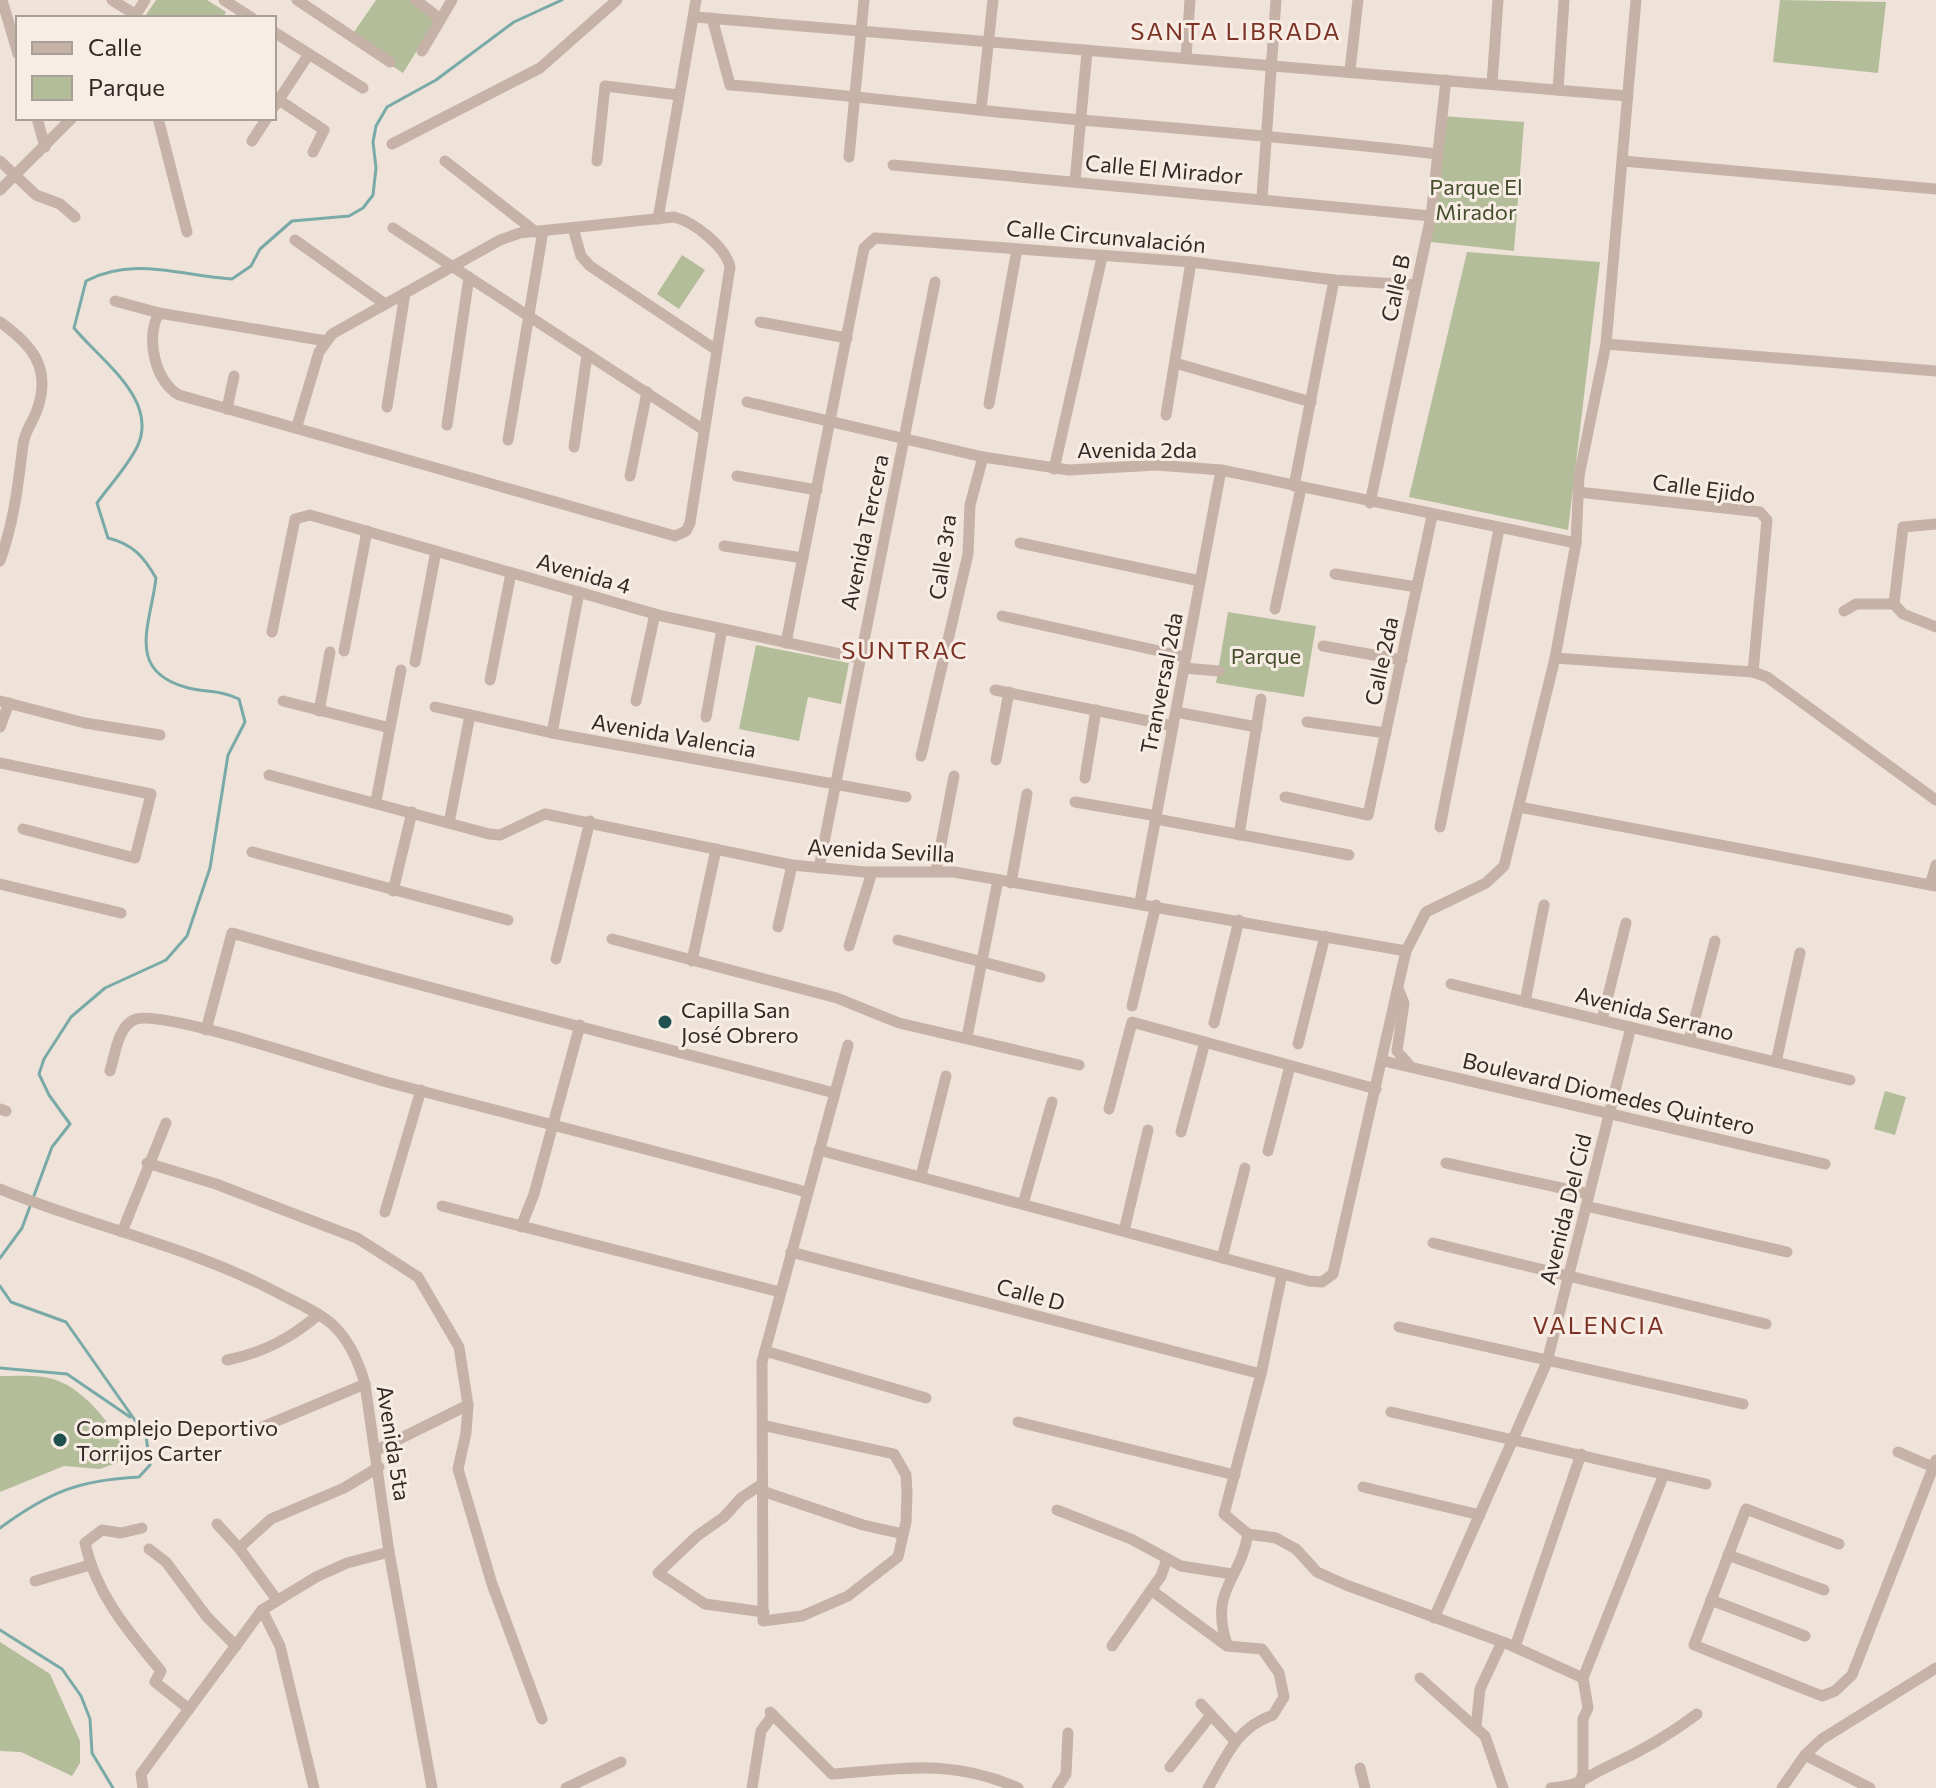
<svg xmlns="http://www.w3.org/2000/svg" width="1936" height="1788" font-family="Commissioner,sans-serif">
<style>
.green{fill:#b4bd9a}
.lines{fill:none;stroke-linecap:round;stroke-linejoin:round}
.stream{stroke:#7aaaa8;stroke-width:3}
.minor{stroke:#c6b2a6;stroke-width:11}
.poi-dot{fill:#1f5150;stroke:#f7ede5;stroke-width:3}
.labels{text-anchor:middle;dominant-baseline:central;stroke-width:6;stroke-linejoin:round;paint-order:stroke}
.street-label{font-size:22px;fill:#332926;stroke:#f7ede5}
.park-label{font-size:22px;fill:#454f2c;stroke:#f7ede5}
.poi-label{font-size:22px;fill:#332926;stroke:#f7ede5;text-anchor:start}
.neighbourhood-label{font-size:24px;letter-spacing:2px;fill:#7c3326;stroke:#f7ede5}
</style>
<rect width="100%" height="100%" fill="#efe3d9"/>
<!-- green -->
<g class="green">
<polygon points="156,0 207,0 226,12 223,18 144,18"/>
<polygon points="376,0 410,0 436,20 403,73 350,38"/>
<polygon points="1780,0 1886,2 1878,73 1773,62"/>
<polygon points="1442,116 1524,122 1514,251 1431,242"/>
<polygon points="1467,252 1600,262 1568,530 1409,497"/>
<polygon points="682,255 705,270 679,309 657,294"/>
<polygon points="1228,612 1316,626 1304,697 1216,683"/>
<polygon points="756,645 849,663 841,704 808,697 799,741 739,729"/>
<polygon points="1885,1091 1906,1097 1895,1135 1874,1129"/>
<path d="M0 1376C17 1376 40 1374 56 1380 85 1390 112 1425 125 1451L122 1461 100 1469 64 1466 0 1492Z"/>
<polygon points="0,1642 50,1674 80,1741 80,1763 72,1776 21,1752 0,1751"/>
</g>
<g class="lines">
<!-- stream -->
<g class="stream">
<path d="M0 1258 22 1228 52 1147 70 1124 49 1095 39 1074 44 1059 71 1017 105 988 166 960 187 936 210 868 228 755 245 722 239 699C218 689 204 693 185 687 125 670 151 623 156 578 144 557 133 544 108 538L97 503C110 485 127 467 137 447 160 400 100 360 74 328L86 281C134 256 181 276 232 279L251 266 260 249 292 221 349 216 363 208 373 195 376 168 373 142 376 126 387 107 436 80 514 22 562 0"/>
<path d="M0 1286 11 1302 66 1322 146 1436 150 1465 139 1477C79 1480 49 1492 0 1528"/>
<polyline points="0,1368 67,1374 130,1417"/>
<polyline points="0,1630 62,1669 81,1696 90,1719 92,1753 113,1788"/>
</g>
<!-- minor -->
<g class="minor">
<polyline points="2,0 18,54"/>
<polyline points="112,0 136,15"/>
<polyline points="224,0 252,18"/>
<polyline points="297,0 390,62"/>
<polyline points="416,0 439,18"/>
<polyline points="695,17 1628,96"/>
<polyline points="134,18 145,0"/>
<path d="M712 18 730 85C848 94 964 110 1081 120 1200 130 1319 140 1438 154"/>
<polyline points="274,32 363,88"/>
<polyline points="422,51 452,0"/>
<polyline points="1186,58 1190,0"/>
<polyline points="1350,70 1358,0"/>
<polyline points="1492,84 1498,0"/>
<polyline points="1558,90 1564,0"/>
<polyline points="279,100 324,130 313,152"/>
<polyline points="274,107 309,54"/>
<polyline points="981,110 993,0"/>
<polyline points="37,118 45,147"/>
<polyline points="158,118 187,232"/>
<polyline points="252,141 267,118"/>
<polyline points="392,144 540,68 617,0"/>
<polyline points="849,157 864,0"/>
<polyline points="0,161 36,195 60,204 75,217"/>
<polyline points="445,161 536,232"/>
<polyline points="597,161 605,86 679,95"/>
<polyline points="1623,161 1936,189"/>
<polyline points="893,165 1431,216"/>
<polyline points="1075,181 1087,52"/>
<polyline points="0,190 72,118"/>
<polyline points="1262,198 1276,0"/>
<polyline points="658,219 696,0"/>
<polyline points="393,228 704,430"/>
<polyline points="573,228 581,256 590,266 715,349"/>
<polyline points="295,240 385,304"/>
<polyline points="115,301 159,313 326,341"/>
<path d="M159 313C145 337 155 382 179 395L675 536 686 531 690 523 730 267C725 246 694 222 674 217L520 233 500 240 332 334 319 352 297 426"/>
<path d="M0 322C32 345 52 368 37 410 33 422 24 432 23 445 18 485 14 522 0 561"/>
<polyline points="760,322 847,338"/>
<polyline points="1606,344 1936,371"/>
<polyline points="1175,363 1311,402"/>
<polyline points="747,402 983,457 1069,470 1157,465 1221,470 1576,543"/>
<polyline points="989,404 1017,249"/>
<polyline points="387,407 405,293"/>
<polyline points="227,409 234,376"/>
<polyline points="1166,415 1191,262"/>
<polyline points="447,425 469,277"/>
<polyline points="508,440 543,231"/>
<polyline points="574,447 587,355"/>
<polyline points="1054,469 1102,257"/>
<polyline points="630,476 647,392"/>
<polyline points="737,476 817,490"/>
<polyline points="1294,486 1334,280"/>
<polyline points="1578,492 1760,512 1767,520 1753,672"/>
<polyline points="1370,503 1431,216 1446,80"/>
<polyline points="1936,524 1903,527 1894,604 1903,614 1936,627"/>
<polyline points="1020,543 1200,581"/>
<polyline points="724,546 803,558"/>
<polyline points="1335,574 1417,587"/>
<polyline points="1275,609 1301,488"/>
<polyline points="1844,611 1856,604 1894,604"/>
<polyline points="1002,616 1186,657"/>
<polyline points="272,632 295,519 310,515 662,616 859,658"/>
<polyline points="786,643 864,248 875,238 1191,262 1334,280 1416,285"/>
<polyline points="1323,646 1402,660"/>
<polyline points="344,651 367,531"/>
<polyline points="1555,658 1753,672 1767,677 1936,800"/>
<polyline points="415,662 436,551"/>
<polyline points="1184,668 1219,671"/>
<polyline points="490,680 511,573"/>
<polyline points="995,690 1173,726"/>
<polyline points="0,701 85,723 160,735"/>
<polyline points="283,701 390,728"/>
<polyline points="636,701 655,614"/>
<polyline points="435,707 552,733 906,797"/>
<polyline points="319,711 330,652"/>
<polyline points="1176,712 1257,727"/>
<polyline points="706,717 722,629"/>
<polyline points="1307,722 1386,733"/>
<polyline points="0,727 9,703"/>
<polyline points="552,733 579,592"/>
<polyline points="921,756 968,554 970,505 983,457"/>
<polyline points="996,760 1009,692"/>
<polyline points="0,763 151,794 135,858 23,829"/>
<polyline points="269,775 489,834 500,835 545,814 792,865 865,872 954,872 1406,951"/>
<polyline points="1085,778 1096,710"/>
<polyline points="1285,797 1368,815 1432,516"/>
<polyline points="376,801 401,670"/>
<polyline points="1075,802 1157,816"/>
<polyline points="1519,807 1936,886"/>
<polyline points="1156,819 1349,855"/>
<polyline points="449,823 470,715"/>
<polyline points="1440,827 1499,529"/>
<polyline points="1239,835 1261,699"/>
<polyline points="252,852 508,920"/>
<polyline points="819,868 935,282"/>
<polyline points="936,870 954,776"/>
<polyline points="1011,883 1027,794"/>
<polyline points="0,884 121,913"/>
<polyline points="1930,885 1936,865"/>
<polyline points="393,891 412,812"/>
<polyline points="1140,902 1221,470"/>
<polyline points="778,927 792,865"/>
<polyline points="612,939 837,998 899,1023 1079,1065"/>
<polyline points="898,940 1040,977"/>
<polyline points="849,946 872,872"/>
<polyline points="556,959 590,821"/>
<polyline points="692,961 716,849"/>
<polyline points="1451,984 1850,1080"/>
<polyline points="1399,991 1404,1003 1397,1051 1411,1067"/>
<polyline points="1525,1002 1544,905"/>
<polyline points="1132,1006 1156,905"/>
<polyline points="1602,1020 1626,923"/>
<polyline points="1214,1023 1239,920"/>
<path d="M206 1030 232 933C432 991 633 1039 834 1093"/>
<polyline points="967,1037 998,880"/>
<polyline points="1689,1041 1715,941"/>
<polyline points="1298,1044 1325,936"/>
<polyline points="1384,1061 1825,1164"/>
<polyline points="1776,1062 1800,953"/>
<path d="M110 1071C115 1055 118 1025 136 1019 166 1010 342 1070 383 1081 524 1118 666 1153 806 1192"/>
<polyline points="0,1109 6,1111"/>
<polyline points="1109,1109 1132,1022 1376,1089"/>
<polyline points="1181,1132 1205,1042"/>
<polyline points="819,1150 1309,1281 1322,1282 1333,1274 1406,951 1426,912 1486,883 1504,866 1555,658 1576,543 1579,476 1606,344 1636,0"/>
<polyline points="1268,1151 1290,1066"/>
<polyline points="147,1163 216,1184 357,1238 418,1277 459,1347 468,1405 466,1433 458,1469 492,1584 542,1719"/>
<polyline points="1446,1163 1589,1194"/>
<polyline points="921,1176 946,1076"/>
<path d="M0 1189C93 1227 192 1247 280 1294 297 1303 319 1312 333 1325 350 1341 359 1363 365 1384L389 1552 432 1788"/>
<polyline points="1023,1204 1052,1102"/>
<polyline points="442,1206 780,1292"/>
<polyline points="1586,1206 1787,1252"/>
<polyline points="385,1212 421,1090"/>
<polyline points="521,1227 534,1194 580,1025"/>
<polyline points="1124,1231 1148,1130"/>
<polyline points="122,1232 166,1123"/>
<polyline points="1433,1243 1766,1324"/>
<polyline points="791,1252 1261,1374"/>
<polyline points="1222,1258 1245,1168"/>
<polyline points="1282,1274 1261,1374 1224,1514 1248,1534 1276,1538 1296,1549 1317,1572 1346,1585 1508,1644 1583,1678"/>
<polyline points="1399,1327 1743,1404"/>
<polyline points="765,1351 926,1398"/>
<path d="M227 1360C262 1353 290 1339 318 1315"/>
<polyline points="1391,1412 1706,1484"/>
<polyline points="1018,1422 1235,1475"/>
<polyline points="762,1425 894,1454 906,1475 907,1493 906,1522 898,1557 848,1596 802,1616 763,1621 762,1362 848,1045"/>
<polyline points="248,1433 365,1384"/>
<polyline points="377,1450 468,1405"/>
<polyline points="1898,1452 1933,1467"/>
<polyline points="762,1484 741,1498 724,1517 697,1536 658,1573 705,1604 764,1612"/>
<polyline points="1363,1487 1480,1515"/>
<polyline points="762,1491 863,1525 903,1534"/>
<polyline points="1057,1510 1131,1539 1181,1566 1232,1574"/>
<polyline points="217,1524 239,1548 277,1600"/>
<path d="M142 1528 121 1533 102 1530 85 1543C96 1594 128 1631 161 1671L155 1682 189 1709"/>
<polyline points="1839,1544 1746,1509 1694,1645 1822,1696 1835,1691 1852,1675 1936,1460"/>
<polyline points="239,1548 271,1519 344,1488 379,1467"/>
<polyline points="149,1549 166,1562 207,1617 236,1646"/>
<polyline points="1728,1555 1824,1590"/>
<polyline points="35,1581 90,1565"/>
<path d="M1151 1590 1227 1646 1262 1649 1279 1673 1284 1697 1273 1715C1236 1728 1227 1756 1208 1788"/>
<polyline points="1711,1600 1805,1636"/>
<polyline points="262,1610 280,1646 314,1788"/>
<polyline points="1434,1618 1547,1362 1631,1027"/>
<path d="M1227 1645C1209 1588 1240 1582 1248 1534"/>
<polyline points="1112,1646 1161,1576 1167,1559"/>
<polyline points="1515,1647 1581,1454"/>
<polyline points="1420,1678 1485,1736 1503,1788"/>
<polyline points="1201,1704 1235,1741"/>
<path d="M770 1712 832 1774C902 1769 951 1758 1018 1788"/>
<polyline points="1476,1727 1480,1689 1502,1642"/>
<polyline points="1805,1755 1870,1788"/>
<polyline points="1170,1767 1211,1715"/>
<polyline points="1360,1768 1365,1788"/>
<polyline points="143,1788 141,1774 262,1610 316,1577 347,1563 389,1552"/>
<polyline points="566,1788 621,1762"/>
<polyline points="752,1788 761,1731 773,1715"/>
<polyline points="1057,1788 1066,1774 1068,1733"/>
<path d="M1551 1788C1582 1785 1583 1778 1609 1766 1642 1751 1668 1736 1697 1714"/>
<polyline points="1579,1788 1583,1772 1583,1719 1588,1708 1583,1678 1664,1474"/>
<polyline points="1782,1788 1805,1755 1822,1739 1936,1668"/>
</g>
</g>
<!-- markers -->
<g class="poi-dot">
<circle cx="665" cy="1022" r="8"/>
<circle cx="60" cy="1440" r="8"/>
</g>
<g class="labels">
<!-- street labels -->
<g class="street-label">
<text transform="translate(1164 169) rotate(5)">Calle El Mirador</text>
<text transform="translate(1106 236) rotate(5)">Calle Circunvalación</text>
<text transform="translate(1395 288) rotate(-78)">Calle B</text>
<text x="1137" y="449">Avenida 2da</text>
<text transform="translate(1704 488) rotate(8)">Calle Ejido</text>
<text transform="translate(864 532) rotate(-78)">Avenida Tercera</text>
<text transform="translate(942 557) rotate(-82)">Calle 3ra</text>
<text transform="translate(584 573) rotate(16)">Avenida 4</text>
<text transform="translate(1381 661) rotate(-78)">Calle 2da</text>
<text transform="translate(1161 683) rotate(-79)">Tranversal 2da</text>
<text transform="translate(674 735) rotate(10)">Avenida Valencia</text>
<text transform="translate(881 850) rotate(3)">Avenida Sevilla</text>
<text transform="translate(1655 1013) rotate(14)">Avenida Serrano</text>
<text transform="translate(1609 1093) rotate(13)">Boulevard Diomedes Quintero</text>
<text transform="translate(1565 1209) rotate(-76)">Avenida Del Cid</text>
<text transform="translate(1031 1294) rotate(15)">Calle D</text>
<text transform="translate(394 1443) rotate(81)">Avenida 5ta</text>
</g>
<!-- park labels -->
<g class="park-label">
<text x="1476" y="186">Parque El<tspan x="1476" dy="25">Mirador</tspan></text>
<text x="1266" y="655">Parque</text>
</g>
<!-- poi labels -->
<g class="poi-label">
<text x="681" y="1009">Capilla San<tspan x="681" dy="25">José Obrero</tspan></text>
<text x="76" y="1427">Complejo Deportivo<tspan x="76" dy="25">Torrijos Carter</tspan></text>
</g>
<!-- neighbourhood labels -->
<g class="neighbourhood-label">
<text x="1236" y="30">SANTA LIBRADA</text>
<text x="905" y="649">SUNTRAC</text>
<text x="1599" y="1324">VALENCIA</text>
</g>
</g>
<!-- legend -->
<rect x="16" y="16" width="260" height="104" fill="#f7ede5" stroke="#a99f99" stroke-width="2"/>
<rect x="32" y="42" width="40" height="12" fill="#c6b2a6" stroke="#a99f99" stroke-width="2"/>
<text x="88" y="56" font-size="24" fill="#332926">Calle</text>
<rect x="32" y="76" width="40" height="24" fill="#b4bd9a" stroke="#a99f99" stroke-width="2"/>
<text x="88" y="96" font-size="24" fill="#332926">Parque</text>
</svg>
